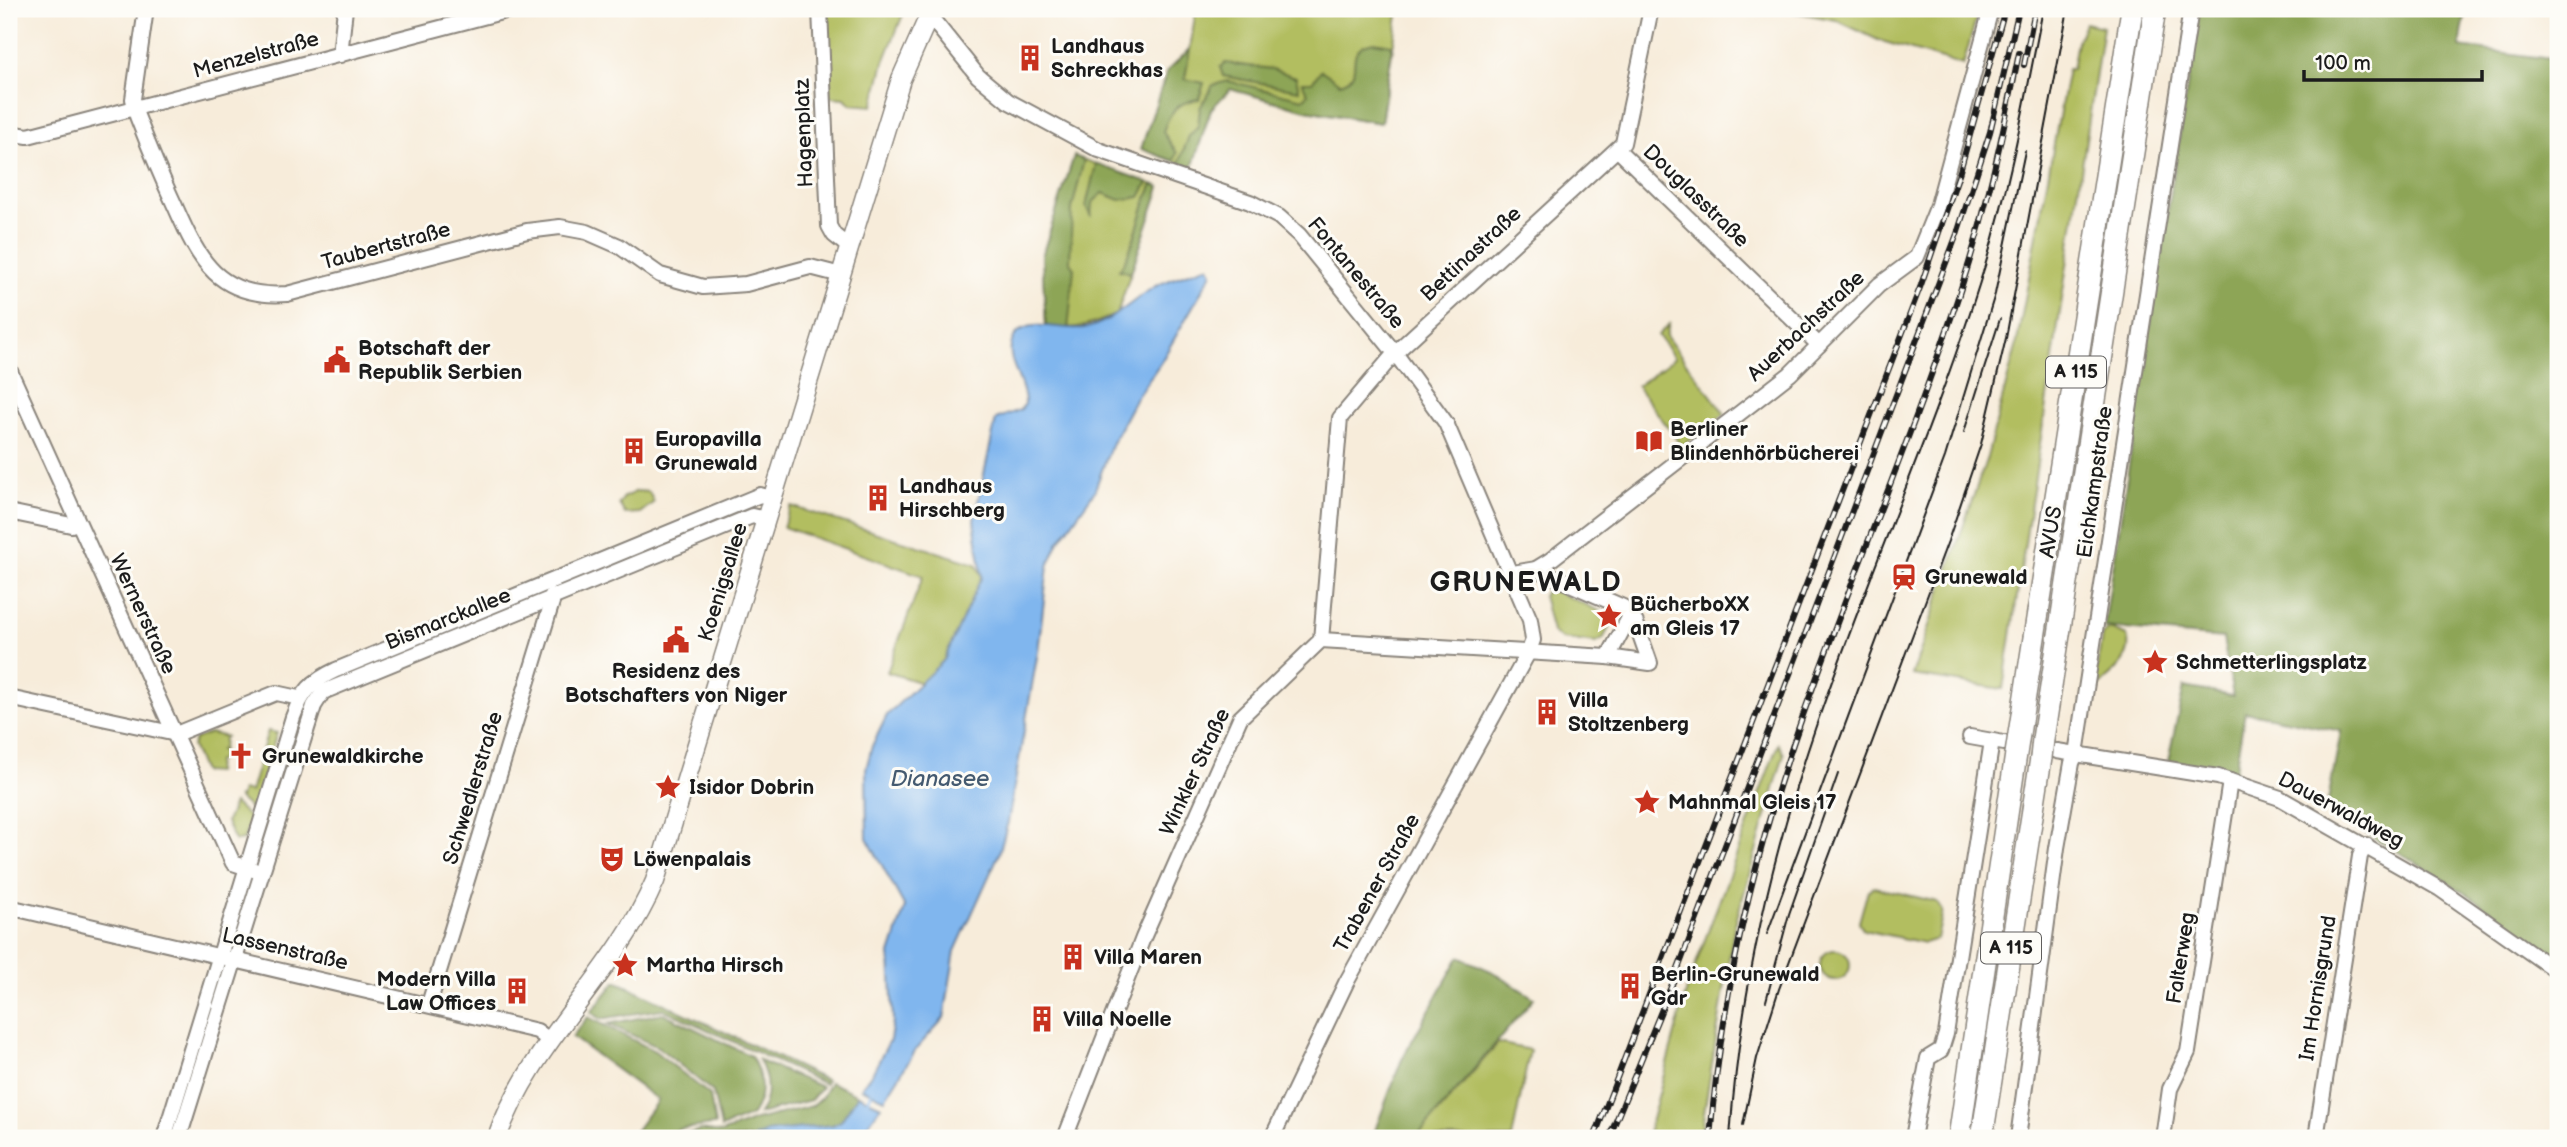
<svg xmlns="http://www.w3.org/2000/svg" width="2567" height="1147" font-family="'Balsamiq Sans',sans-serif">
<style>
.green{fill:#b2be60;stroke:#676d3e;stroke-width:2}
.forest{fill:#8da556;stroke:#546039;stroke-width:2}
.water{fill:#80b6ee;stroke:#4e6985;stroke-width:2}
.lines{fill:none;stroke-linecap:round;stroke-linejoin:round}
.stream{stroke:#80b6ee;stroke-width:3.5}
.minor-casing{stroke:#8a847b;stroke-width:18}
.major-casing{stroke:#8a847b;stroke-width:21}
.highway-casing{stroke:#8a847b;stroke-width:24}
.minor{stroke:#fff;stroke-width:14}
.major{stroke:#fff;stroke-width:18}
.highway{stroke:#fff;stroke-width:21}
.tram{stroke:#1c1c1c;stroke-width:2}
.rail-casing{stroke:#1c1c1c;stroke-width:6}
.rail{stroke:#fdfcf7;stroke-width:3.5;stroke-dasharray:10;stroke-linecap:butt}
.highway-bridge-casing{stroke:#8a847b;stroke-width:24;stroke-linecap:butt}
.highway-bridge{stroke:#fff;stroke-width:21}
.labels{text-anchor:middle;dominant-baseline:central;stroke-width:6;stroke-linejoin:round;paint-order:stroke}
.shield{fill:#fdfcf7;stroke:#605f5e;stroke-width:2}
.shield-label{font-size:19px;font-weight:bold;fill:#1c1c1c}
.poi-label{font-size:21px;font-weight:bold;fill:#1c1c1c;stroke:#fdfcf7;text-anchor:start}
.street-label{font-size:21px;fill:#1c1c1c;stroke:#fdfcf7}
.water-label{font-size:23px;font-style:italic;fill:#445a70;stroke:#fdfcf7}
.district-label{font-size:28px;font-weight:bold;letter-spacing:2px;fill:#1c1c1c;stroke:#fdfcf7}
</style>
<rect width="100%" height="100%" fill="#fdfcf7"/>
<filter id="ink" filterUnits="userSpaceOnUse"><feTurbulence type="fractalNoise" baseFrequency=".0143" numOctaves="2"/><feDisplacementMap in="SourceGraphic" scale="14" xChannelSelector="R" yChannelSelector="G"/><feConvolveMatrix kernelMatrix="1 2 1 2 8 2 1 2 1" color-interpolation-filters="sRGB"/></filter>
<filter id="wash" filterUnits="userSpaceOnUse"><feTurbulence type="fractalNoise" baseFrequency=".00686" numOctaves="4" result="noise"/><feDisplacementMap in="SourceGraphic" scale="28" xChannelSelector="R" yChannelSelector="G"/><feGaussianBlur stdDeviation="1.57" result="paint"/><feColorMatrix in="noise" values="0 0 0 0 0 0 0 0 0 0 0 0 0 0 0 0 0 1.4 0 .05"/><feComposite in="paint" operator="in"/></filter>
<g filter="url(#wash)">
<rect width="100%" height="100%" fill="#f7ecda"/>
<!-- green -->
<g class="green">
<polygon points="827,9 902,9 904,12 884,62 873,106 850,104 845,98 830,97"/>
<polygon points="1196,9 1399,9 1381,123 1306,110 1230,89 1211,109 1192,168 1141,149 1167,71 1190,49"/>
<polygon points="1778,9 1979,9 1963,65 1878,40 1836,20"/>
<polygon points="2085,23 2103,27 2003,689 1912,675 1987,457 2016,347 2068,69 2072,69 2077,42"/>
<path d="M1074 156 1160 187 1117 314C1091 326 1074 331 1046 326L1042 256Z"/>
<polygon points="1669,324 1666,336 1725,414 1682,446 1637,386 1674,358 1658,335"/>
<polygon points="637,491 649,492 654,502 640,513 625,514 619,504 624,497"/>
<polygon points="791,506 976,564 982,576 944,660 922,683 887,672 923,576 783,527"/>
<polygon points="1549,588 1606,614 1610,626 1603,639 1596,643 1562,639 1552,632 1543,595"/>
<path d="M2110 629 2127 636C2135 660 2109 675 2094 690L2102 634Z"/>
<polygon points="268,731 277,733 253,811 237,797 240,798 242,790 250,792"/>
<polygon points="210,733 227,737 224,737 223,749 220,750 223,752 220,761 217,761 216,773 203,772 192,746 195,739"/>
<polygon points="1778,744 1784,754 1734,928 1700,1138 1647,1138 1688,985"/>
<polygon points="234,803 250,818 244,840 235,841 226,822"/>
<polygon points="1874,887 1937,902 1943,911 1937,939 1924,943 1864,930 1859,922 1868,890"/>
<circle cx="1835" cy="965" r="15"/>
<polygon points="1498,1043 1530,1050 1512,1138 1416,1138"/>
</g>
<!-- forest -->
<g class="forest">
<path d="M2199 9H2466L2460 47 2558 60V962C2485 901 2409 857 2326 811L2341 731 2245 712 2234 775 2168 761 2184 687 2233 696 2223 638 2104 627Z"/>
<path d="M1374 42 1392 45 1381 123 1306 110 1230 89 1211 109 1192 168 1179 163 1189 136 1198 126 1200 108 1213 85 1228 81 1303 99 1308 94 1302 82H1312L1321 70 1340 83C1369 75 1338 49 1374 42Z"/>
<path d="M1190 49 1185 79 1204 83 1199 99C1178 102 1169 112 1163 132L1177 153 1174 161 1141 149 1167 71Z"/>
<polygon points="1225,63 1272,69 1296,77 1299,90 1223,76 1220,67"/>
<polygon points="1074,156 1084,160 1072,209 1070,262 1074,268 1068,330 1046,326 1042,256"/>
<polygon points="1096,164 1148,182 1140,197 1120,200 1103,193 1092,203 1091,217 1086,206"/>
<path d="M1153 184 1160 187 1131 273 1119 270C1135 248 1140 210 1153 184Z"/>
<polygon points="1459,957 1491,971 1534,998 1416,1138 1372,1138 1402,1059"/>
<polygon points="616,981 826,1080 825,1084 663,1009 601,1019 591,1012"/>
<path d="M663 1013 751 1056C762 1076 766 1094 752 1115L721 1128 713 1092 658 1047 608 1024Z"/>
<polygon points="588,1017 655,1051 710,1095 715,1125 680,1129 658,1138 630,1138 658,1100 572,1037"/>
<path d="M759 1060C779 1070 801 1078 822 1087L811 1100 759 1114C771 1096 768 1078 759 1060Z"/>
<polygon points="830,1082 858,1095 841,1121 833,1125 767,1132 753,1138 672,1138 701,1130 721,1133 755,1120 812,1106 822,1097"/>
</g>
<!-- water -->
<g class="water">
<path d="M1209 266 1212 273 1161 362 1136 398 1112 443 1094 492 1058 543 1048 566 1038 651 1008 822 999 854 955 951 944 1018 917 1048 885 1099 861 1088 873 1072 890 1040 893 1021 890 954 905 907 867 838 866 769 872 746 887 715 944 660 982 576 974 520 996 419 1020 410 1025 404C1026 383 1005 361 1012 342 1022 312 1065 334 1090 327 1115 319 1133 300 1154 287 1160 283 1202 268 1209 266Z"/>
<polygon points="858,1095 881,1106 859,1138 753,1138 767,1132 833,1125 841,1121"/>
</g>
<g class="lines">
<!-- stream -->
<polyline class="stream" points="868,1100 871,1093"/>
</g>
</g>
<g filter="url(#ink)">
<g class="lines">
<!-- minor casing -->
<g class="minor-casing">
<g id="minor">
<path d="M146 9 133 99 137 116C149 147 161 176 175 206 199 261 219 299 287 294L527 231 560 227 587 232 619 246 660 275 703 287 746 284 810 267 841 275"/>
<polyline points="820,9 829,226 834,235 849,247"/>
<polyline points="1651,9 1623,143 1617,149 1819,345"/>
<polyline points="929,15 978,76 1008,101 1099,150 1250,202 1279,217 1299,235 1395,353 1446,423 1530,620 1533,640 1528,653 1346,983 1272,1138"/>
<polyline points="340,55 345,9"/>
<polyline points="9,133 28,136 513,9"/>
<polyline points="9,369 233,863 254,870"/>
<polyline points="9,512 71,525 78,523"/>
<polyline points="1513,573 1536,569 1549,561 1790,374 1879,285 1917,257 1938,205 1991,9"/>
<polyline points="1321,640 1340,418 1395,353 1617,149"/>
<polyline points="1608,657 1630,616"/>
<polyline points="9,698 176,734"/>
<polyline points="176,734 276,693 299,698"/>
<polyline points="1970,737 2004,743"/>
<polyline points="2057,751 2218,777 2280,798 2440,889 2558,972"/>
<polyline points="9,907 537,1031 549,1040"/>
<polyline points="429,1004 553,599 552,595"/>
<path d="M164 1138 293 717C302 692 312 681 336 670L760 495 772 498"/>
<polyline points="179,1138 314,706 323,692 752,516 765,519"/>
<polyline points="1065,1138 1143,938 1240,718 1321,640 1608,657 1650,663 1636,623 1623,607 1536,569"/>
<polyline points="1913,1138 1928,1058 1941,1050 1946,1034 1992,741"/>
<polyline points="2018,1138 2057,848 2072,763 2076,754 2191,9"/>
<polyline points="2163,1138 2170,1089 2188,1052 2230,781"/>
<polyline points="2316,1138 2360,856 2366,845"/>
</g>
</g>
<!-- major casing -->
<g class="major-casing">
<path id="major" d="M497 1138C531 1041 615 975 655 881L901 79 932 9"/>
</g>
<!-- highway casing -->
<g class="highway-casing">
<g id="highway">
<polyline points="2019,734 2132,9"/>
<polyline points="2043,739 2155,9"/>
<polyline points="1959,1138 2016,754"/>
<polyline points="1982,1138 2041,758"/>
</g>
</g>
<!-- minor -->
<use href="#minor" class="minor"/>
<!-- major -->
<use href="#major" class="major"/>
<!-- highway -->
<use href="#highway" class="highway"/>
<!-- tram -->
<g class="tram">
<polyline points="1964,432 2000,319"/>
<polyline points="1767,934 1945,457 1995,294 2025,151"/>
<polyline points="1766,1001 1789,914 1838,774"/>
<polyline points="1743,1125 1757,1058 1779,989 1948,541 1981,444 2006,338 2068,9"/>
<path d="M1730 1138C1739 999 1770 861 1815 729 1866 580 1931 435 1979 285 2008 195 2025 102 2043 9"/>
</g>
<!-- rail casing -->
<g class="rail-casing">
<g id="rail">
<polyline points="2024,65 2035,9"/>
<polyline points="1594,1138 1921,285 1960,171 2005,9"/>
<polyline points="1609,1138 1675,977 1957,234 1990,132 2019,9"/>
<path d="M1710 1138C1721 1004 1750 871 1793 744 1848 583 1918 426 1969 263 1990 195 2005 124 2019 53"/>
</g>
</g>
<!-- rail -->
<use href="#rail" class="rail"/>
<!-- highway-bridge casing -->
<g class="highway-bridge-casing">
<g id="highway-bridge">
<polyline points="2016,754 2019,734"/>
<polyline points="2041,758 2043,739"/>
</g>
</g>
<!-- highway-bridge -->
<use href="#highway-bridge" class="highway-bridge"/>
</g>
</g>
<!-- icons -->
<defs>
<g id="building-bare" transform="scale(2.1)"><path d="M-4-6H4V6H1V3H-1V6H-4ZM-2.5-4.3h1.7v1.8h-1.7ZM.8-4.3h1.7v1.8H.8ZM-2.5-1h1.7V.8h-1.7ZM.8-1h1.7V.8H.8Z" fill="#c8321e" stroke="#fdfcf7" stroke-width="2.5" paint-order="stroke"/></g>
<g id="civic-bare" transform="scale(2.1)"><path d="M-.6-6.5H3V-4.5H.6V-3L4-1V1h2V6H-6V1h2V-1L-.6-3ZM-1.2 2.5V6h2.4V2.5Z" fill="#c8321e" stroke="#fdfcf7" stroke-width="2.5" paint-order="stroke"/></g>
<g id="library-bare" transform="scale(2.1)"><path d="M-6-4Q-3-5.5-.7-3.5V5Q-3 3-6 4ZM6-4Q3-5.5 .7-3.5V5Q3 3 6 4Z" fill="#c8321e" stroke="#fdfcf7" stroke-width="2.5" paint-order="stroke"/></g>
<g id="station-bare" transform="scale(2.1)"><path d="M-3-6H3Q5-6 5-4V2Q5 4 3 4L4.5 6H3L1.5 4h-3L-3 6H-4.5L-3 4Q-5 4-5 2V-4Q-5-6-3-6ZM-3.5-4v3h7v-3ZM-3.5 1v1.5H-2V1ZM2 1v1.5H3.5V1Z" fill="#c8321e" stroke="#fdfcf7" stroke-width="2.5" paint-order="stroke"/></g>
<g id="sight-bare" transform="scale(2.1)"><path d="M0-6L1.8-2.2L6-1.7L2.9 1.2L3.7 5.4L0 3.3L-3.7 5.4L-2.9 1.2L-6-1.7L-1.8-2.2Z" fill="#c8321e" stroke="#fdfcf7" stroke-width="2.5" paint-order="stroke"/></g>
<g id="church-bare" transform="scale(2.1)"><path d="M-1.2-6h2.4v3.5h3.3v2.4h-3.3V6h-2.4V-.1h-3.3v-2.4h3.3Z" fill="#c8321e" stroke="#fdfcf7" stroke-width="2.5" paint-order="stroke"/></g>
<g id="theatre-bare" transform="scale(2.1)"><path d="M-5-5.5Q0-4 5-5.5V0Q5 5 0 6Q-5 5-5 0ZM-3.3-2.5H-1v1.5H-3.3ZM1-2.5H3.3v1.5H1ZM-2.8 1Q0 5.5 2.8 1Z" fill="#c8321e" stroke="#fdfcf7" stroke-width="2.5" paint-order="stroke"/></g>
</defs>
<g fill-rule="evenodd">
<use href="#building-bare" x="1030" y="58"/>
<use href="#civic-bare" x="337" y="360"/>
<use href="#library-bare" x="1649" y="441"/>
<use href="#building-bare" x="634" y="451"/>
<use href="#building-bare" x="878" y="498"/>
<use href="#station-bare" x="1904" y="577"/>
<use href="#sight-bare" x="1609" y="616"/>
<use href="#civic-bare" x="676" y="640"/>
<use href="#sight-bare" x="2155" y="662"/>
<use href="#building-bare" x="1547" y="712"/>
<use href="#church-bare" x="241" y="756"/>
<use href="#sight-bare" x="668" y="787"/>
<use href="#sight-bare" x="1647" y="802"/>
<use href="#theatre-bare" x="612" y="859"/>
<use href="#building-bare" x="1073" y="957"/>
<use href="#sight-bare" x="625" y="965"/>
<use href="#building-bare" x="1630" y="986"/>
<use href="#building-bare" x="517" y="991"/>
<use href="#building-bare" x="1042" y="1019"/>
</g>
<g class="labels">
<!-- shield labels -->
<g class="shield">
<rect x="2046" y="356.5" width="60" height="31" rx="5"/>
<rect x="1981" y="932.5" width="60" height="31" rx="5"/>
</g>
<g class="shield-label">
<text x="2076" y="372">A 115</text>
<text x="2011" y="948">A 115</text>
</g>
<!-- poi labels -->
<g class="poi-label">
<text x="1051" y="46">Landhaus<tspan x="1051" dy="24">Schreckhas</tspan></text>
<text x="358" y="348">Botschaft der<tspan x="358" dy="24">Republik Serbien</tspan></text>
<text x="1670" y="429">Berliner<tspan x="1670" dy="24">Blindenhörbücherei</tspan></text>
<text x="655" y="439">Europavilla<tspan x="655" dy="24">Grunewald</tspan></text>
<text x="899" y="486">Landhaus<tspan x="899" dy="24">Hirschberg</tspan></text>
<text x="1925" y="577">Grunewald</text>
<text x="1630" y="604">BücherboXX<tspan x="1630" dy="24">am Gleis 17</tspan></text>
<text x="2176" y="662">Schmetterlingsplatz</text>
<text x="676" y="671" text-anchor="middle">Residenz des<tspan x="676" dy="24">Botschafters von Niger</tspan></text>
<text x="1568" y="700">Villa<tspan x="1568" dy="24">Stoltzenberg</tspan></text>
<text x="262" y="756">Grunewaldkirche</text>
<text x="689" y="787">Isidor Dobrin</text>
<text x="1668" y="802">Mahnmal Gleis 17</text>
<text x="633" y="859">Löwenpalais</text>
<text x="1094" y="957">Villa Maren</text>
<text x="646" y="965">Martha Hirsch</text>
<text x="1651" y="974">Berlin-Grunewald<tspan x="1651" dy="24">Gdr</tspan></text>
<text x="496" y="979" text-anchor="end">Modern Villa<tspan x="496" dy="24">Law Offices</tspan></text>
<text x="1063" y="1019">Villa Noelle</text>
</g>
<!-- street labels -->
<g class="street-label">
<text transform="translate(256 55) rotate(-15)">Menzelstraße</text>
<text transform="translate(804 133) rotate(-92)">Hagenplatz</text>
<text transform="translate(1696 196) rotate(44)">Douglasstraße</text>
<text transform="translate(386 246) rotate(-15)">Taubertstraße</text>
<text transform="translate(1471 254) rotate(-43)">Bettinastraße</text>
<text transform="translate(1356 273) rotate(50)">Fontanestraße</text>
<text transform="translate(1806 326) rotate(-43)">Auerbachstraße</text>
<text transform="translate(2095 482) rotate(-82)">Eichkampstraße</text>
<text transform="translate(2051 532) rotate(-81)">AVUS</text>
<text transform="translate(723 582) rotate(-73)">Koenigsallee</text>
<text transform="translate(143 614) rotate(65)">Wernerstraße</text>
<text transform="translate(448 619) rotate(-22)">Bismarckallee</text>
<text transform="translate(1195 772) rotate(-65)">Winkler Straße</text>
<text transform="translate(473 788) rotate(-73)">Schwedlerstraße</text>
<text transform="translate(2341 810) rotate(28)">Dauerwaldweg</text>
<text transform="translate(1377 883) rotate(-61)">Trabener Straße</text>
<text transform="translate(285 949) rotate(13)">Lassenstraße</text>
<text transform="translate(2181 958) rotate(-81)">Falterweg</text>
<text transform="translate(2318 988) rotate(-81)">Im Hornisgrund</text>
</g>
<!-- water labels -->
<g class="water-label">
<text x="940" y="779">Dianasee</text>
</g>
<!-- district labels -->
<g class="district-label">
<text x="1526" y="582">GRUNEWALD</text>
</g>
</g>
<!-- margin -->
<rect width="2567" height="1147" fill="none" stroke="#fdfcf7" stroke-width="35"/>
<!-- scale -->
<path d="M2304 70v10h178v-10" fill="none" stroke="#1c1c1c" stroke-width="3.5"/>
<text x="2315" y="70" font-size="21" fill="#1c1c1c" stroke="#fdfcf7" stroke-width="5" paint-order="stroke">100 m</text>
</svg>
